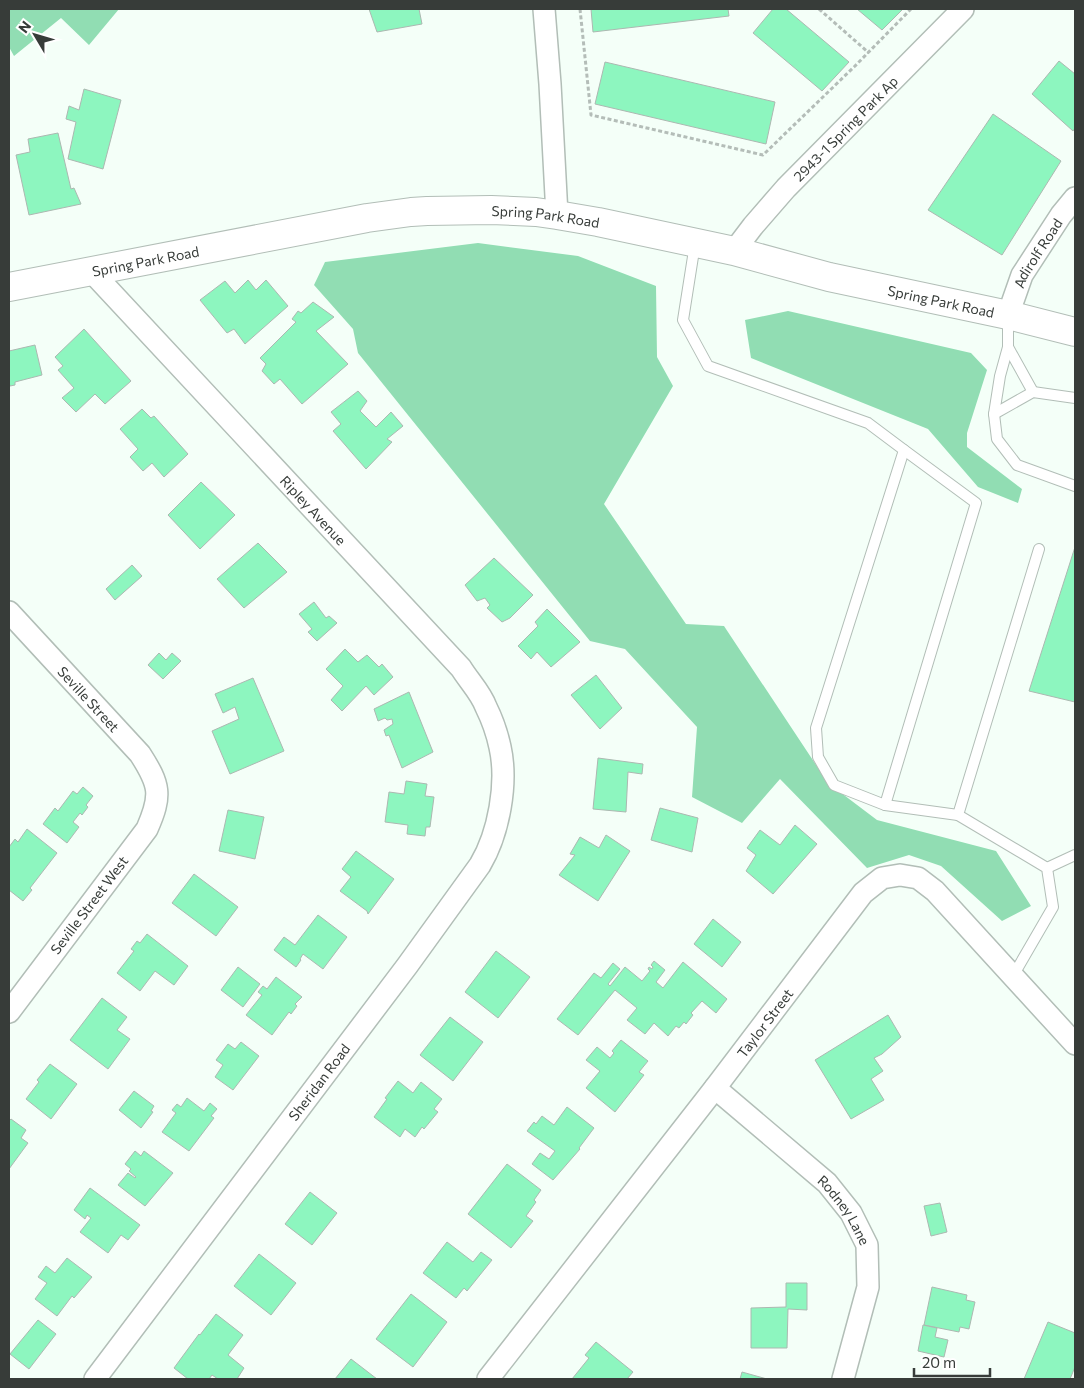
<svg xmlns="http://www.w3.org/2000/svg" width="1084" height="1388" font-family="Commissioner,sans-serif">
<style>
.green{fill:#91ddb3}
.building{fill:#8df6bf;stroke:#acb8b1}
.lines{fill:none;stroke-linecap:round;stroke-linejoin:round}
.lane-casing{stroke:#b2beb7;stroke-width:12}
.street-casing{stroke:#b2beb7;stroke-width:24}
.secondary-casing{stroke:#b2beb7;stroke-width:30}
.path{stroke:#b4bdb8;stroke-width:3;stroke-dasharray:4 2.5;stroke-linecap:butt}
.lane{stroke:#fff;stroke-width:10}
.street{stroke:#fff;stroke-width:21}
.secondary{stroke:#fff;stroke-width:28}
.labels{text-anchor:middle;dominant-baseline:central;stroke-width:4;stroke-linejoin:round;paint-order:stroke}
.street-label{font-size:14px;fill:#373c39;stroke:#fff}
</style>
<rect width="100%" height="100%" fill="#f4fff8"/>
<!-- green -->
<g class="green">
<polygon points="9,9 119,9 89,45 61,18 14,56 9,47"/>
<polygon points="478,243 578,256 656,286 657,357 673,386 604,504 686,624 724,626 828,783 877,820 996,851 1031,906 1002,921 941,866 909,855 867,868 780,779 742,823 692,797 697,727 625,649 590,641 358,353 353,329 314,285 325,262"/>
<polygon points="788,311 971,353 987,370 967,433 967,447 1022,489 1018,503 978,487 928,429 751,358 745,320"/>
</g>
<!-- building -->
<g class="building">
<polygon points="369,9 419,9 422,24 377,32"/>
<polygon points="591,9 728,9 729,16 593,32"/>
<polygon points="773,9 786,9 849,62 822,91 753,33"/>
<polygon points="857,9 903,9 882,30"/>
<polygon points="1059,61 1075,74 1075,128 1073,131 1032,94"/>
<polygon points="605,62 775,102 766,144 595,104"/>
<polygon points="84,89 121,100 103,169 68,159 76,122 66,119 69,106 79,110"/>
<polygon points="993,114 1061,161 1002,255 928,210"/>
<polygon points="58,133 71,189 74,188 81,204 29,215 16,155 30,152 28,139"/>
<polygon points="248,280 256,290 266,280 288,306 245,344 234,329 227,333 200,300 225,281 235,293"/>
<polygon points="313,302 334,317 316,331 348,364 302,404 280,379 274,384 262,371 266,364 260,358 296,322 292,319 298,311 301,313"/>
<polygon points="84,329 131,381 105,404 95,394 76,412 62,398 74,388 58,370 63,366 55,357"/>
<polygon points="35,345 42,375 15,382 15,385 10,386 9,382 9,351"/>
<polygon points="358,391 367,401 360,411 376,427 391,412 403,426 387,439 392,442 366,469 333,431 341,424 331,412"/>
<polygon points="142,409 151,418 154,416 188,454 164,477 152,463 143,471 130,457 138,449 120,429"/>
<polygon points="201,482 235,515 200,549 168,515"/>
<polygon points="258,543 287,572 244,608 217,579"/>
<polygon points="1075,547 1075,702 1029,691"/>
<polygon points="494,558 533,595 510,618 502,622 487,608 490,605 485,598 477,601 465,585"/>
<polygon points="132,565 142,576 115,600 106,589"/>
<polygon points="314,602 326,618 329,616 337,623 317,641 308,632 312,629 299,614"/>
<polygon points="547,609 580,642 551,667 537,652 531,659 518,646 538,626 535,622"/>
<polygon points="345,649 358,662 367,655 379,667 382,664 393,677 374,695 366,686 342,711 331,700 343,686 326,669"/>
<polygon points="159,653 166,660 172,653 181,661 163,679 148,665"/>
<polygon points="596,675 622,708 600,729 571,695"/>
<polygon points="253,678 284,751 230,774 212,731 239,719 235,707 223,713 215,694"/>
<polygon points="409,692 433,752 402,768 389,735 386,736 384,730 393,724 392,719 387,720 385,718 378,721 374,709"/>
<polygon points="598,758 643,764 642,774 628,772 626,812 593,809"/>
<polygon points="406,781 427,784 425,796 434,797 430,827 426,827 425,836 407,834 408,825 385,822 389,792 404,794"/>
<polygon points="83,787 93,796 86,805 88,807 82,815 80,813 73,822 79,827 67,843 43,824 55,808 58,811 73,791 77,794"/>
<polygon points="660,808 698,818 692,852 651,840"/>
<polygon points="228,810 264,817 255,859 219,851"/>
<polygon points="795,825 817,844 773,894 746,871 756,855 747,848 760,830 780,845"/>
<polygon points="27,829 57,853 30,888 32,890 23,901 9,890 9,847 15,839 18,842"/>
<polygon points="606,835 630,851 598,901 559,875 575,855 570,854 580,837 599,848"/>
<polygon points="356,851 394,879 368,914 367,911 340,891 351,877 342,869"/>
<polygon points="194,874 238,907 216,936 172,903"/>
<polygon points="318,915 347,937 323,969 303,954 300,959 301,960 296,967 274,950 284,937 295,945"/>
<polygon points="713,919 741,942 722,967 694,944"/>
<polygon points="147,934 188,966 174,985 155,971 140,991 117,973 134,951 131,949 137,941 140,943"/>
<polygon points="496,951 530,977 498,1018 465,992"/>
<polygon points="654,961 665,970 656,982 663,988 683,962 727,999 716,1013 702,1001 691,1013 693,1015 686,1024 684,1022 679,1028 676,1026 668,1036 654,1023 645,1034 627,1020 637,1008 615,990 578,1035 557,1019 594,973 601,978 613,963 620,969 608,984 610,986 625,967 642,981 650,971 648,969 649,967 652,969 653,967 651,965"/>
<polygon points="238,967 260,984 243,1007 221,990"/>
<polygon points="276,977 302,997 295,1004 297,1006 291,1014 289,1012 272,1035 246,1015 262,995 258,992 263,986 267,989"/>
<polygon points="102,998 127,1017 117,1030 130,1039 108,1069 70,1040"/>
<polygon points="888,1015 901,1037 882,1054 874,1058 883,1071 871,1079 884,1100 851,1119 815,1060"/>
<polygon points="450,1017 483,1042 453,1081 420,1055"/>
<polygon points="621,1040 648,1061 639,1072 644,1075 615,1112 586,1088 600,1071 586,1060 597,1047 610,1058 614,1053 612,1051"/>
<polygon points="241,1042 259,1056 233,1090 215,1077 223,1065 216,1060 228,1044 235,1049"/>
<polygon points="50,1064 77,1084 51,1119 26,1099 39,1082 37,1080"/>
<polygon points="398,1081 413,1093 421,1082 442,1099 434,1109 438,1112 424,1129 422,1127 415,1137 405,1129 400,1137 374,1117 387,1099 385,1098"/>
<polygon points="134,1091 154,1106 151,1111 153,1112 141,1128 119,1110"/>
<polygon points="187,1098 204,1111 210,1103 217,1109 211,1116 214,1118 189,1151 162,1132 176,1113 172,1110 177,1104 181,1107"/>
<polygon points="567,1107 594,1128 579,1148 580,1149 553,1180 532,1164 540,1153 549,1159 555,1151 527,1131 534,1122 536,1124 542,1116 554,1125"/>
<polygon points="11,1119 26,1130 21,1138 28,1143 9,1169 9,1121"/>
<polygon points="135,1151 141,1156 144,1151 173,1173 145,1206 118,1185 128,1173 135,1178 136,1177 129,1171 131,1169 125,1164"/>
<polygon points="507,1164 541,1190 534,1200 536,1202 526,1216 533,1221 511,1248 468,1214"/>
<polygon points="90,1188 140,1225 128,1240 121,1235 108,1253 80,1232 91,1218 87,1215 85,1219 74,1210"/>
<polygon points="310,1192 337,1213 312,1245 285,1224"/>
<polygon points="940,1203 947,1232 931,1236 924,1206"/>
<polygon points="447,1242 473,1262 481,1252 492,1260 467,1291 464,1288 456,1298 423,1273"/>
<polygon points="259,1254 296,1283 271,1315 234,1286"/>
<polygon points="67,1258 92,1277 74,1298 72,1296 57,1316 35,1299 47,1283 38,1277 46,1266 55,1273"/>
<polygon points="786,1283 807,1283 807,1310 788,1309 787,1348 751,1348 751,1308 786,1307"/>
<polygon points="932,1287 967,1295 966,1300 975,1302 969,1329 960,1327 959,1332 924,1325"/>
<polygon points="411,1294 447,1322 413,1367 376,1339"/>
<polygon points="216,1314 243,1335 228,1355 244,1368 237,1379 218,1379 212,1375 209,1379 188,1379 174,1368 199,1334 200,1335"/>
<polygon points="38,1320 56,1334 29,1369 10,1354"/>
<polygon points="1048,1322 1075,1333 1075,1367 1070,1379 1024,1379"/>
<polygon points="923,1325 937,1328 935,1337 948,1340 944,1357 918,1351"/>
<polygon points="596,1342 633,1372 627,1379 572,1379 589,1358 585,1355"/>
<polygon points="351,1359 377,1379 335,1379"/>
<polygon points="742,1372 767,1379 740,1379"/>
</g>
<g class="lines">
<!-- lane casing -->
<g class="lane-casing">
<g id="lane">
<polyline points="695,244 683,320 708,366 868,423 904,450 816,728 818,757 834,785 885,805 958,815"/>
<polyline points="1008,316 1008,347 1000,376 994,414 997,439 1017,465 1075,486"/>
<polyline points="1008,347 1033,392"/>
<polyline points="994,414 1033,392 1075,398"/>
<polyline points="885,805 976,503 904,450"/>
<polyline points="1047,868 1075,855"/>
<polyline points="1013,976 1053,907 1047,868 958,815 1039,549"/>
</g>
</g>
<!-- street casing -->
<g class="street-casing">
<g id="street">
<polyline points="544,9 550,84 557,215"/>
<path id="s1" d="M734 251 753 226 786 188 963 9"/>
<path id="s2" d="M92 272 461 668C469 681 481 693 486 707 492 719 497 733 500 747 508 783 499 833 480 865L407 966 95 1379"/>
<path id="s3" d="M1008 315 1022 275 1061 215 1075 198"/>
<path id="s4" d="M9 612 140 754C160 785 162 795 147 829L9 1012"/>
<path id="s5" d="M715 1088 827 1183 851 1213 867 1245 868 1287 843 1379"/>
<path id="s6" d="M488 1379 715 1088 863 893 882 878 900 875 918 878 935 891 1075 1044"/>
</g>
</g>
<!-- secondary casing -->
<g class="secondary-casing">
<g id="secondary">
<path id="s7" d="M9 287 367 218 411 212 427 211 491 210 536 212 557 215 598 222 734 251 829 277 1008 315 1075 332"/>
</g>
</g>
<!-- path -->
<g class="path">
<polyline points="580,9 591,115 763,155 855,66 911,9"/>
<polyline points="819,9 869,53"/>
</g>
<!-- lane -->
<use href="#lane" class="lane"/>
<!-- street -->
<use href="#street" class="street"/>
<!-- secondary -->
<use href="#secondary" class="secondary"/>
</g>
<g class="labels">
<!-- street labels -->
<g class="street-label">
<text stroke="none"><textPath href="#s1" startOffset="166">2943-1 Spring Park Ap</textPath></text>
<text stroke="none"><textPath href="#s7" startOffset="544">Spring Park Road</textPath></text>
<text stroke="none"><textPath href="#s3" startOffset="69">Adirolf Road</textPath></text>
<text stroke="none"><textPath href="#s7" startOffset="139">Spring Park Road</textPath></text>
<text stroke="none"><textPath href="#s7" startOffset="949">Spring Park Road</textPath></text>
<text stroke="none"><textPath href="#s2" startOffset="325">Ripley Avenue</textPath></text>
<text stroke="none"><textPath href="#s4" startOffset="118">Seville Street</textPath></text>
<text transform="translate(89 905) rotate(-53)">Seville Street West</text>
<text stroke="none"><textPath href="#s6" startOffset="451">Taylor Street</textPath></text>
<text transform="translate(319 1082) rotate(-53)">Sheridan Road</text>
<text stroke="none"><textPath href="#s5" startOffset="179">Rodney Lane</textPath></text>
</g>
</g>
<!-- border -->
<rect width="1084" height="1388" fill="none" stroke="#373c39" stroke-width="20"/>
<!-- north arrow -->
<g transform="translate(35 35) rotate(308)" stroke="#ffffff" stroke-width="4" paint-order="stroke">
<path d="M0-4L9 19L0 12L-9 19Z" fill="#373c39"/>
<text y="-8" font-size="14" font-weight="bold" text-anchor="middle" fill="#373c39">N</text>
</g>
<!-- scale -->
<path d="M914 1368v8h76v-8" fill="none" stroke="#373c39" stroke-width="2.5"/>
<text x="922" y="1368" font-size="15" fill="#373c39" stroke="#ffffff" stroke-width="4" paint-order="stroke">20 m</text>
</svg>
